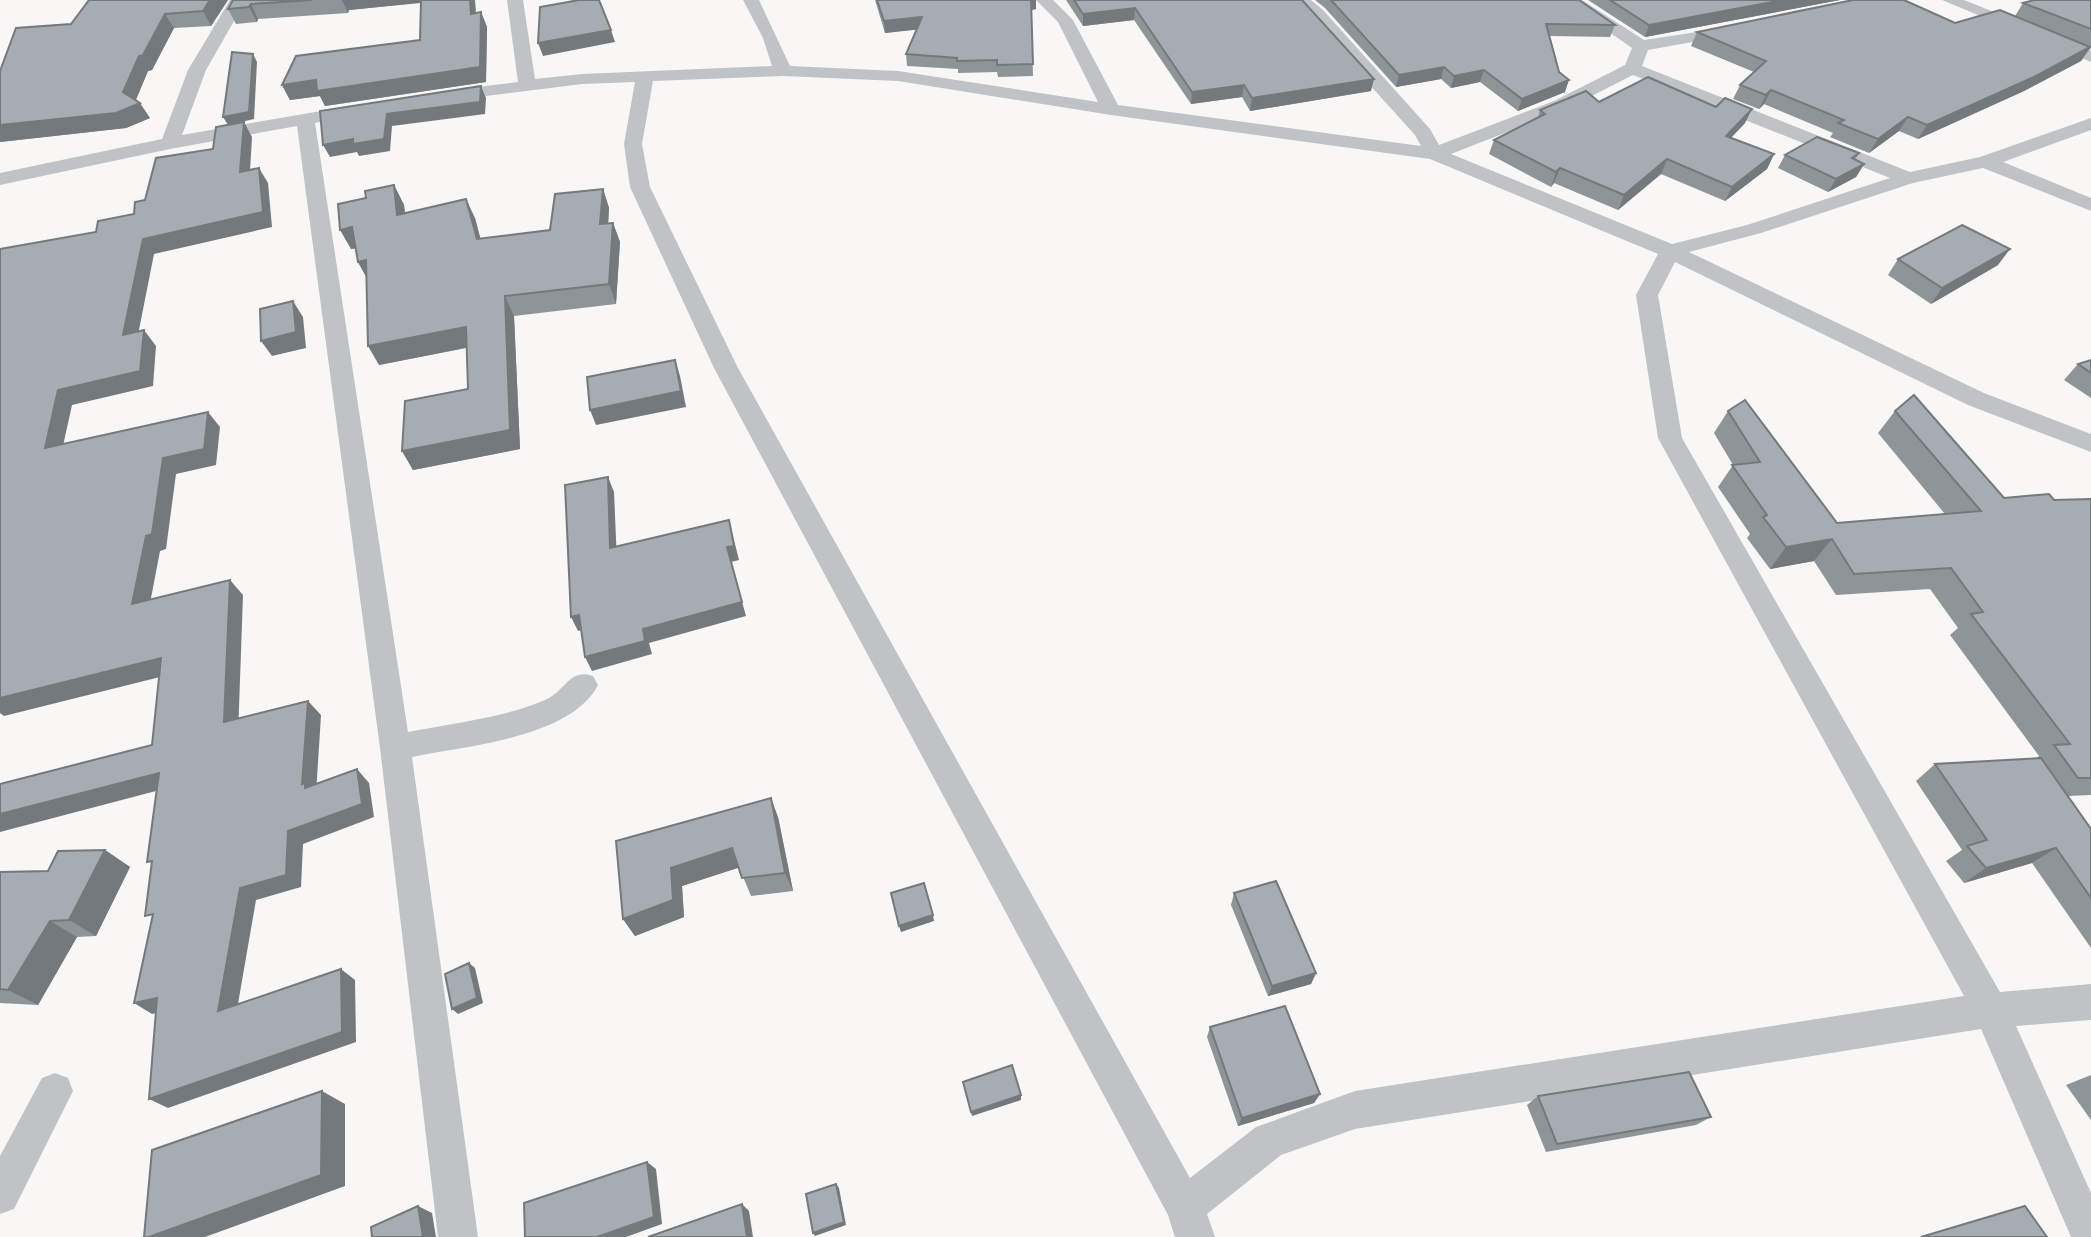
<svg xmlns="http://www.w3.org/2000/svg" width="2091" height="1237" font-family="'DM Sans',sans-serif">
<style>
.lines{fill:none;stroke-linecap:round;stroke-linejoin:round}
.minor{fill:#bfc3c6;fill-rule:evenodd}
.wall{fill:#8e9599}
.shaded-wall{fill:#74797d}
.building{fill:#a5adb2;stroke:#74797d;stroke-width:2}
</style>
<rect width="100%" height="100%" fill="#f8f7f5"/>
<g class="lines">
<!-- minor -->
<g class="minor">
<path d="M230 0H246L206 70 182 135 356 105 365 110 362 114 315 123 408 732C453 723 505 718 547 699 566 690 570 668 593 676L598 685C571 738 465 746 412 757L478 1237H438L380 748 297 126 170 149 0 185V173L162 139 188 70Z"/>
<path d="M507 0H523L535 79 582 74 772 66 763 38 743 0H759L790 66 898 71 1098 102 1058 22 1036 0H1053L1073 20 1118 105 1421 146 1415 135 1293 0H1311L1323 10 1430 129 1439 145 1554 101 1625 65 1632 48 1563 0H1582L1644 40 1737 26 1739 30 1737 34 1648 50 1642 66 1910 172 1980 157 2091 118V130L2003 162 2091 198V211L1983 168 1913 183 1761 233 1689 252 1984 393 2091 434V452L1968 405 1675 262 1658 295 1682 438 2000 992 2091 984V1020L2016 1026 2091 1193V1237H2071L1981 1029 1355 1129 1281 1155 1207 1214 1215 1237H1175L1168 1215 714 368 630 187 624 144 635 82 582 84 445 101 436 96 445 91 518 82ZM1633 75 1890 178 1747 225 1672 244 1451 154 1566 109ZM783 76 898 81 1111 115 1430 159 1658 254 1636 295 1658 438 1964 996 1355 1091 1256 1127 1190 1178 738 368 650 187 642 144 653 81Z"/>
<polygon points="1942,0 1964,0 2091,51 2091,62"/>
<polygon points="55,1073 68,1078 73,1091 14,1209 0,1214 0,1156 42,1078"/>
</g>
</g>
<!-- wall -->
<g class="wall">
<polygon points="228,0 211,26 174,28 152,70 148,71 136,100 150,118 126,128 0,142 0,70 71,24"/>
<polygon points="233,0 475,0 476,13 481,12 487,27 486,82 325,106 320,96 290,100 282,85 420,40 421,3 349,10 348,13 258,19 257,22 236,24 228,9"/>
<polygon points="875,0 1036,0 1036,9 1031,10 1033,76 998,77 997,72 958,73 958,69 907,66 906,54 917,29 885,33"/>
<polygon points="1066,0 1302,0 1371,91 1250,111 1242,97 1191,104 1134,20 1083,26"/>
<polygon points="1315,0 1579,0 1615,25 1610,37 1550,36 1565,92 1518,111 1480,82 1451,88 1441,79 1396,87 1325,8"/>
<polygon points="1588,0 1840,0 1645,37"/>
<polygon points="2091,0 2091,48 2081,61 2024,91 1918,139 1899,131 1869,153 1830,137 1833,133 1764,104 1759,109 1733,99 1740,85 1754,72 1691,46 1697,32 1955,23 2015,16 2023,3"/>
<polygon points="1599,102 1745,123 1731,138 1774,154 1767,169 1725,201 1661,174 1618,210 1554,183 1551,187 1489,154 1494,140 1538,117 1540,110"/>
<polygon points="1859,153 1855,160 1864,164 1856,177 1828,192 1778,168 1785,155"/>
<polygon points="394,185 404,205 405,213 475,218 480,239 550,230 603,189 609,208 608,223 613,223 620,242 616,304 514,316 520,449 413,470 402,451 468,389 466,348 379,365 367,278 358,262 356,248 351,249 366,198"/>
<polygon points="1898,259 1998,265 1931,304 1888,275"/>
<polygon points="2091,360 2091,398 2064,380 2078,364"/>
<polygon points="1728,411 1837,523 1945,514 1878,433 1895,411 2004,498 2054,500 2091,499 2091,795 2068,796 2091,829 2091,948 2032,863 1964,883 1946,861 1962,850 1916,781 1935,764 2037,758 2039,756 1950,635 1958,628 1930,589 1836,595 1814,561 1770,569 1747,538 1750,534 1718,487 1733,465 1714,433"/>
<polygon points="778,817 793,891 751,896 739,867 682,886 684,917 635,936 623,919"/>
<polygon points="105,850 130,867 96,936 77,937 38,1005 0,1003 0,872 48,871"/>
<polygon points="1234,893 1316,973 1311,984 1268,996 1231,905"/>
<polygon points="1210,1027 1320,1094 1314,1103 1238,1126 1207,1037"/>
<polygon points="2091,1075 2091,1120 2066,1085"/>
<polygon points="1538,1096 1711,1117 1696,1125 1546,1152 1527,1105"/>
</g>
<!-- shaded-wall -->
<g class="shaded-wall">
<polygon points="210,0 228,0 211,26 203,11"/>
<polygon points="342,0 426,0 427,2 349,10 348,13"/>
<polygon points="470,0 475,0 476,28 471,14"/>
<polygon points="1031,0 1036,0 1036,9 1031,10"/>
<polygon points="1782,0 1840,0 1645,37 1649,25"/>
<polygon points="251,4 258,19 257,22 249,7"/>
<polygon points="1135,8 1134,20 1083,26 1083,14"/>
<polygon points="481,12 487,27 486,82 325,106 320,96 290,100 282,85 316,80 321,90"/>
<polygon points="165,14 174,28 152,70 148,71 133,106 140,103 150,118 126,128 0,142 0,125 123,92 139,56"/>
<polygon points="922,17 923,29 885,33 884,21"/>
<polygon points="611,30 615,42 543,56 538,43"/>
<polygon points="2090,47 2081,61 2024,91 1918,139 1927,125"/>
<polygon points="253,54 257,62 254,119 228,125 223,117"/>
<polygon points="1444,67 1441,79 1396,87 1399,75"/>
<polygon points="1484,70 1480,82 1451,88 1454,76"/>
<polygon points="1374,79 1371,91 1250,111 1252,98"/>
<polygon points="1569,80 1565,92 1518,111 1522,99"/>
<polygon points="1244,85 1242,97 1191,104 1192,92"/>
<polygon points="481,86 486,98 485,114 392,126 390,151 359,156 357,152 330,157 323,145 387,114"/>
<polygon points="1771,90 1764,104 1759,109 1766,95"/>
<polygon points="1752,109 1745,123 1719,150 1726,136"/>
<polygon points="1908,117 1899,131 1869,153 1878,139"/>
<polygon points="244,122 252,137 249,188 240,172"/>
<polygon points="1774,154 1767,169 1725,201 1732,187"/>
<polygon points="1667,159 1661,174 1618,210 1624,195"/>
<polygon points="1864,164 1856,177 1828,192 1836,179"/>
<polygon points="259,168 268,183 272,227 154,254 135,350 123,335 143,239"/>
<polygon points="1560,168 1554,183 1551,187 1556,172"/>
<polygon points="394,185 404,205 407,234 397,215"/>
<polygon points="603,189 609,208 607,244 600,224"/>
<polygon points="466,199 475,218 486,259 477,239"/>
<polygon points="613,223 620,242 616,304 609,284"/>
<polygon points="352,227 363,247 351,249 340,230"/>
<polygon points="2010,249 1998,265 1931,304 1942,288"/>
<polygon points="366,260 369,282 358,262"/>
<polygon points="505,296 514,316 520,449 413,470 402,451 510,430"/>
<polygon points="293,301 303,317 306,348 272,356 261,341"/>
<polygon points="466,327 475,346 379,365 368,346"/>
<polygon points="144,330 156,346 153,386 72,405 59,464 45,448 58,390"/>
<polygon points="675,360 680,376 686,407 596,425 590,410"/>
<polygon points="208,412 220,427 216,465 176,474 166,549 160,551 147,619 132,604 163,458"/>
<polygon points="608,477 614,492 617,562 610,548"/>
<polygon points="729,520 739,560 731,562 746,616 649,643 652,654 592,671 585,657 643,629 727,547"/>
<polygon points="1832,539 1814,561 1770,569 1786,547"/>
<polygon points="230,580 243,595 238,736 224,722"/>
<polygon points="579,615 586,629 578,631 571,617"/>
<polygon points="161,658 176,673 4,716 0,713 0,698"/>
<polygon points="308,701 321,715 316,794 302,784"/>
<polygon points="357,769 369,783 374,817 303,844 301,887 256,900 235,1021 218,1011 240,888 288,831"/>
<polygon points="159,773 175,786 0,832 0,814"/>
<polygon points="771,798 778,817 793,891 785,873"/>
<polygon points="732,848 741,867 682,886 684,917 635,936 623,919 671,868"/>
<polygon points="2056,848 2032,863 1964,883 1986,868"/>
<polygon points="105,850 130,867 96,936 69,920"/>
<polygon points="933,915 934,921 901,932 899,926"/>
<polygon points="50,921 77,937 38,1005 8,990"/>
<polygon points="469,963 475,968 483,1003 458,1014 452,1009"/>
<polygon points="341,969 355,980 356,1042 168,1108 149,1099"/>
<polygon points="1316,973 1311,984 1268,996 1272,986"/>
<polygon points="157,998 176,1008 152,1014 134,1003"/>
<polygon points="322,1091 345,1104 345,1186 205,1237 149,1237"/>
<polygon points="1320,1094 1314,1103 1238,1126 1242,1118"/>
<polygon points="1021,1095 1021,1100 972,1116 971,1112"/>
<polygon points="647,1162 656,1169 662,1224 626,1237 597,1237"/>
<polygon points="836,1184 839,1188 846,1225 815,1236 813,1233"/>
<polygon points="742,1204 749,1211 753,1237 747,1237"/>
<polygon points="418,1206 432,1213 436,1237 423,1237"/>
</g>
<!-- building -->
<g class="building">
<polygon points="89,0 210,0 203,11 165,14 143,55 139,56 123,92 140,103 116,113 0,125 0,71 16,28 71,24"/>
<polygon points="233,0 312,0 251,4 249,7 228,9"/>
<polygon points="421,0 470,0 471,14 481,12 480,67 317,91 316,80 282,85 296,56 420,40"/>
<polygon points="579,0 599,0 611,30 538,43 540,7"/>
<polygon points="877,0 1031,0 1033,64 997,65 997,60 957,61 957,58 906,54 922,17 884,21"/>
<polygon points="1074,0 1302,0 1374,79 1252,98 1244,85 1192,92 1135,8 1083,14"/>
<polygon points="1331,0 1579,0 1615,25 1546,24 1559,72 1569,80 1522,99 1484,70 1454,76 1444,67 1399,75"/>
<polygon points="1610,0 1783,0 1649,25"/>
<polygon points="1853,0 1904,0 1955,23 2000,10 2090,47 2034,77 1927,125 1908,117 1878,139 1838,123 1844,120 1771,90 1766,95 1740,85 1766,61 1697,32"/>
<polygon points="2034,0 2091,0 2091,29 2023,3"/>
<polygon points="232,52 253,54 249,112 223,117"/>
<polygon points="1648,77 1716,107 1725,98 1752,109 1726,136 1774,154 1732,187 1667,159 1624,195 1560,168 1556,172 1494,140 1545,114 1540,110 1586,91 1599,102"/>
<polygon points="481,86 480,102 387,114 384,139 353,144 353,139 323,145 320,111"/>
<polygon points="244,122 240,172 259,168 263,212 143,239 123,335 144,330 140,371 58,390 45,448 208,412 204,449 163,458 152,534 146,536 132,604 230,580 224,722 308,701 302,784 305,783 305,788 357,769 362,804 288,831 286,875 240,888 218,1011 341,969 342,1032 149,1099 157,998 134,1003 153,914 145,916 152,861 147,862 159,773 0,814 0,784 152,745 161,658 0,698 0,249 96,232 98,221 134,214 135,202 145,200 156,158 213,149 216,127"/>
<polygon points="1817,137 1859,153 1852,158 1864,164 1836,179 1785,155"/>
<polygon points="394,185 397,215 466,199 477,239 550,230 555,194 603,189 600,224 613,223 609,284 505,296 510,430 402,451 405,401 468,389 466,327 368,346 366,260 358,262 352,227 340,230 338,204 366,198 365,191"/>
<polygon points="1962,225 2010,249 1942,288 1898,259"/>
<polygon points="293,301 296,332 261,341 260,309"/>
<polygon points="675,360 681,391 590,410 587,377"/>
<polygon points="2091,360 2091,373 2078,364"/>
<polygon points="1914,395 2004,498 2049,494 2054,500 2091,499 2091,778 2078,778 2054,745 2070,744 1971,614 1983,612 1951,568 1854,574 1832,539 1786,547 1763,517 1767,515 1732,465 1760,462 1728,411 1745,400 1837,523 1981,511 1895,411"/>
<polygon points="608,477 610,548 729,520 734,546 727,547 742,602 643,629 645,641 585,657 579,615 571,617 565,485"/>
<polygon points="2041,758 2091,829 2091,898 2056,848 1986,868 1967,846 1987,840 1935,764"/>
<polygon points="771,798 785,873 742,878 732,848 671,868 673,900 623,919 616,841"/>
<polygon points="105,850 69,920 50,921 8,990 0,989 0,872 48,871 58,851"/>
<polygon points="1276,881 1316,973 1272,986 1234,893"/>
<polygon points="924,883 933,915 899,926 891,893"/>
<polygon points="469,963 477,998 452,1009 445,974"/>
<polygon points="1285,1006 1320,1094 1242,1118 1210,1027"/>
<polygon points="1012,1065 1021,1095 971,1112 963,1082"/>
<polygon points="1689,1072 1711,1117 1557,1144 1538,1096"/>
<polygon points="322,1091 321,1175 149,1237 144,1237 152,1150"/>
<polygon points="647,1162 654,1217 597,1237 525,1237 524,1203"/>
<polygon points="836,1184 844,1222 813,1233 806,1194"/>
<polygon points="742,1204 747,1237 648,1237"/>
<polygon points="418,1206 423,1237 372,1237 371,1227"/>
<polygon points="2025,1206 2047,1237 1921,1237"/>
</g>
</svg>
